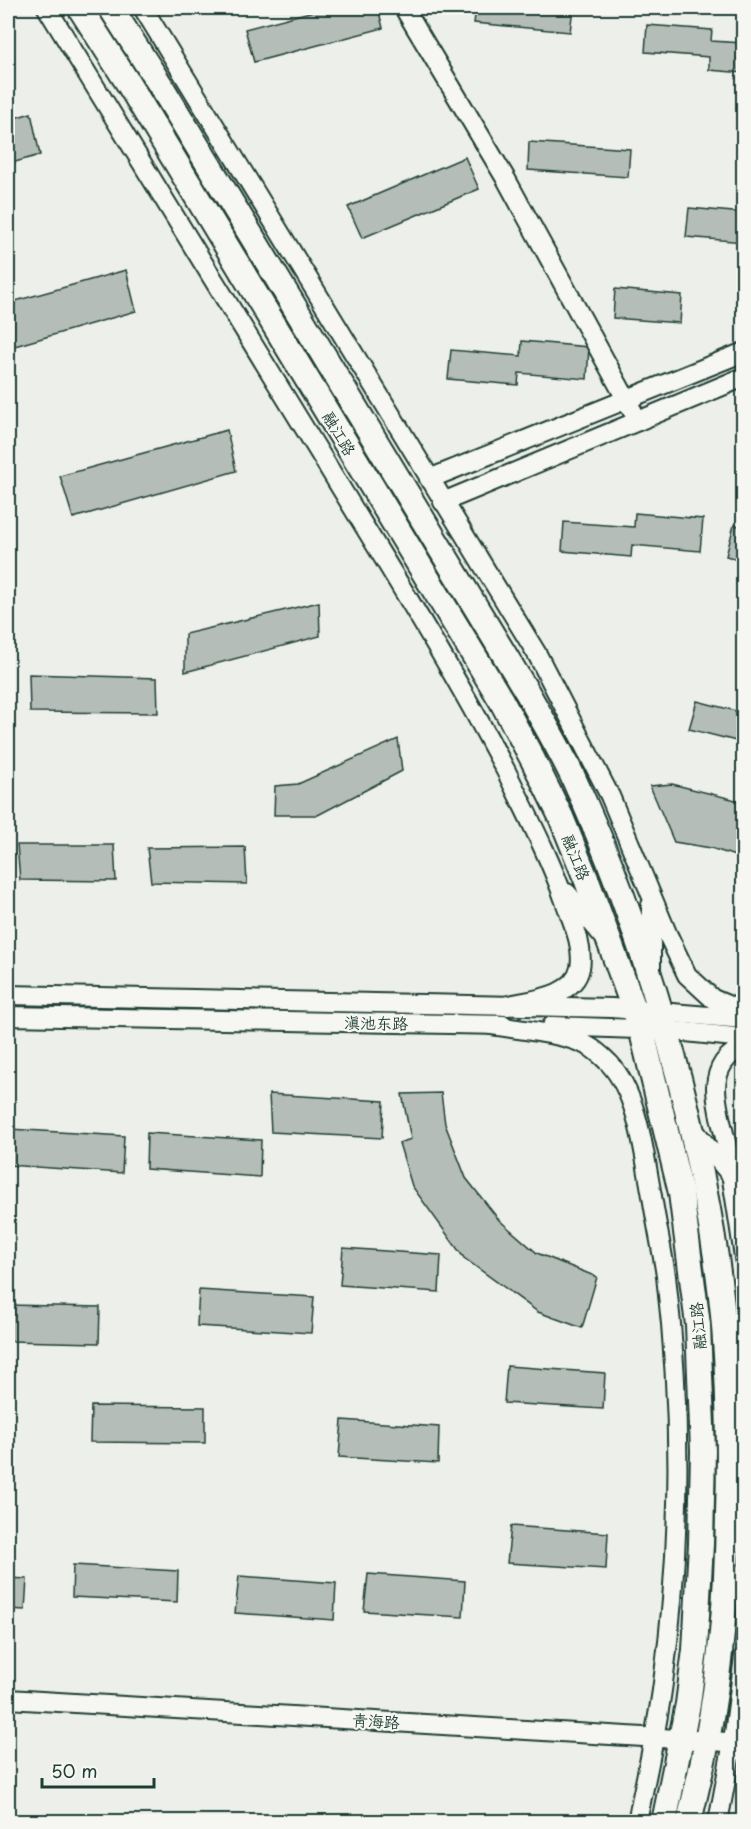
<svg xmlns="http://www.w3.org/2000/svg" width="751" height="1829" font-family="'Playpen Sans','LXGW WenKai TC',sans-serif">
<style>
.building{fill:#b4bdb8;stroke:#1f3d34;stroke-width:1.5}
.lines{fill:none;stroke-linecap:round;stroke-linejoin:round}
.minor-casing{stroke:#1f3d34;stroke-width:22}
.major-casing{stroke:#1f3d34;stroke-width:28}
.minor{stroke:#f6f6f2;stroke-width:18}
.major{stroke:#f6f6f2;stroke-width:24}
.labels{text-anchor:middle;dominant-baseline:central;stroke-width:4.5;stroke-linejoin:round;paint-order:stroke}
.street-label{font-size:16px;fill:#1f3d34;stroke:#f6f6f2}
</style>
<rect width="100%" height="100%" fill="#edefea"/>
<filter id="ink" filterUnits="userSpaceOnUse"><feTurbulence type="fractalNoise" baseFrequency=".0167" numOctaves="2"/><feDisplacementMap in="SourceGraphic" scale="12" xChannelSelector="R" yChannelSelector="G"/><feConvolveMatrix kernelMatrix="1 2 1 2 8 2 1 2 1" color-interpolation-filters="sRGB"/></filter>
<g filter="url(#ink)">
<!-- building -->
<g class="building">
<polygon points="325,8 378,8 383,28 254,62 245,29"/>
<polygon points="476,8 573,8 570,32 474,23"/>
<polygon points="647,25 712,30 711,41 744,43 744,73 709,70 709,57 645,52"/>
<polygon points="31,113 40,155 8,164 8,120"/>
<polygon points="529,142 630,149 628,177 528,170"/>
<polygon points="465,157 479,189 362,238 348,207"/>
<polygon points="689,208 744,213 744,242 686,237"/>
<polygon points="126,270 136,311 8,348 8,303"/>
<polygon points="615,289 682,295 680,323 613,318"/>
<polygon points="522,341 589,347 587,379 519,373 518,385 448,379 451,350 521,356"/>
<polygon points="227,430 236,471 73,518 60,476"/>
<polygon points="635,513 703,519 700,551 632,545 631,557 562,551 564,522 634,527"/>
<polygon points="734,525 744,527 744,561 726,556"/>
<polygon points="319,602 320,636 185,672 185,634"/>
<polygon points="29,674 157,678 158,713 30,712"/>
<polygon points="697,701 744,713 744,743 689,729"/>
<polygon points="398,739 402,771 318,815 274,815 275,786 298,784"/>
<polygon points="672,784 744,802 744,859 711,848 674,842 650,786"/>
<polygon points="17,845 114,845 116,881 20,880"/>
<polygon points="245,847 247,884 151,882 147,848"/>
<polygon points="441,1093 445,1124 466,1178 499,1220 537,1253 597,1277 582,1328 538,1312 464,1258 412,1186 399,1143 411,1139 402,1094"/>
<polygon points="269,1094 384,1101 382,1138 271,1132"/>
<polygon points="9,1129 124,1136 122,1173 8,1165"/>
<polygon points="147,1133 261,1140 260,1177 146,1169"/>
<polygon points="343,1248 441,1255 439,1292 340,1285"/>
<polygon points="199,1290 314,1297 311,1333 197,1326"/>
<polygon points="8,1305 100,1307 99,1343 8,1341"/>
<polygon points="507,1366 605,1373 603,1409 504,1403"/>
<polygon points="91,1406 205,1407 205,1443 90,1442"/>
<polygon points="342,1420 439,1427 438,1463 339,1457"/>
<polygon points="511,1526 608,1533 606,1569 507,1563"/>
<polygon points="73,1565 178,1571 177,1602 72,1597"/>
<polygon points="368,1574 465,1581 463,1617 364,1611"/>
<polygon points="239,1576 336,1583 334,1620 235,1613"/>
<polygon points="8,1578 27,1579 25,1610 8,1609"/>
</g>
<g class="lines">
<!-- minor casing -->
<g class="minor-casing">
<g id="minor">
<path d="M47 8C138 155 229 303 319 452 383 558 450 663 507 773 528 816 550 858 566 904 573 923 584 947 580 968 574 998 529 1000 505 1006"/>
<polyline points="143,8 537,654 610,796 667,933 687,975 713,999 744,1012"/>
<polyline points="404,8 506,179 638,421"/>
<polyline points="429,479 744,352"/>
<polyline points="443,502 744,377"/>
<polyline points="567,893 603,936"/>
<polyline points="651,967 651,905"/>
<polyline points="8,995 612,1008 744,1019"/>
<polyline points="8,1016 504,1025"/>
<path d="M491 1025C519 1030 565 1033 588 1046 596 1050 603 1057 609 1063 639 1095 644 1155 652 1196 656 1222 662 1249 666 1276 682 1410 681 1549 663 1683 657 1730 646 1776 637 1822"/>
<polyline points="552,1026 666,1030 744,1038"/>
<path d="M744 1048C726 1053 717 1069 716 1087 716 1106 722 1124 726 1142 732 1181 739 1219 744 1258"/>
<polyline points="692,1128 730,1174"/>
<polyline points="8,1699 744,1743"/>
<polyline points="718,1822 733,1742 744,1657"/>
</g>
</g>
<!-- major casing -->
<g class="major-casing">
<g id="major">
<polyline points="80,8 128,83 501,700 533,760 561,817 587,881 641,1028 681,1193 698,1325 703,1451 701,1544 695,1650 688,1704 664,1822"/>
<path d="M111 8 161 86 527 692C542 719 558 746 572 775 617 872 652 974 679 1078 700 1160 717 1243 724 1326 729 1389 730 1451 728 1514 727 1590 721 1667 707 1741 702 1768 695 1795 689 1822"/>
</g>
</g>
<!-- minor -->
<use href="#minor" class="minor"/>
<!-- major -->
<use href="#major" class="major"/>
</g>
</g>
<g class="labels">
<!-- street labels -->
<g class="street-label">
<text transform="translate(340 433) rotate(59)">融江路</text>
<text transform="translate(577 857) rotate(68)">融江路</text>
<text transform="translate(376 1022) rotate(1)">滇池东路</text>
<text transform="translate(697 1326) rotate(-95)">融江路</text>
<text transform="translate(376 1720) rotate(3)">青海路</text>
</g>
</g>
<!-- margin -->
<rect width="751" height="1829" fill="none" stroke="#f6f6f2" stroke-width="30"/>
<rect x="15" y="15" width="721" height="1799" fill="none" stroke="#1f3d34" stroke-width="2" filter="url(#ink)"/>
<!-- scale -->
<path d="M42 1778v9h112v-9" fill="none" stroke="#1f3d34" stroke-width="3"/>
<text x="51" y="1778" font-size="18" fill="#1f3d34" stroke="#f6f6f2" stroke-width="4.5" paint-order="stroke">50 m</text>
</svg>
